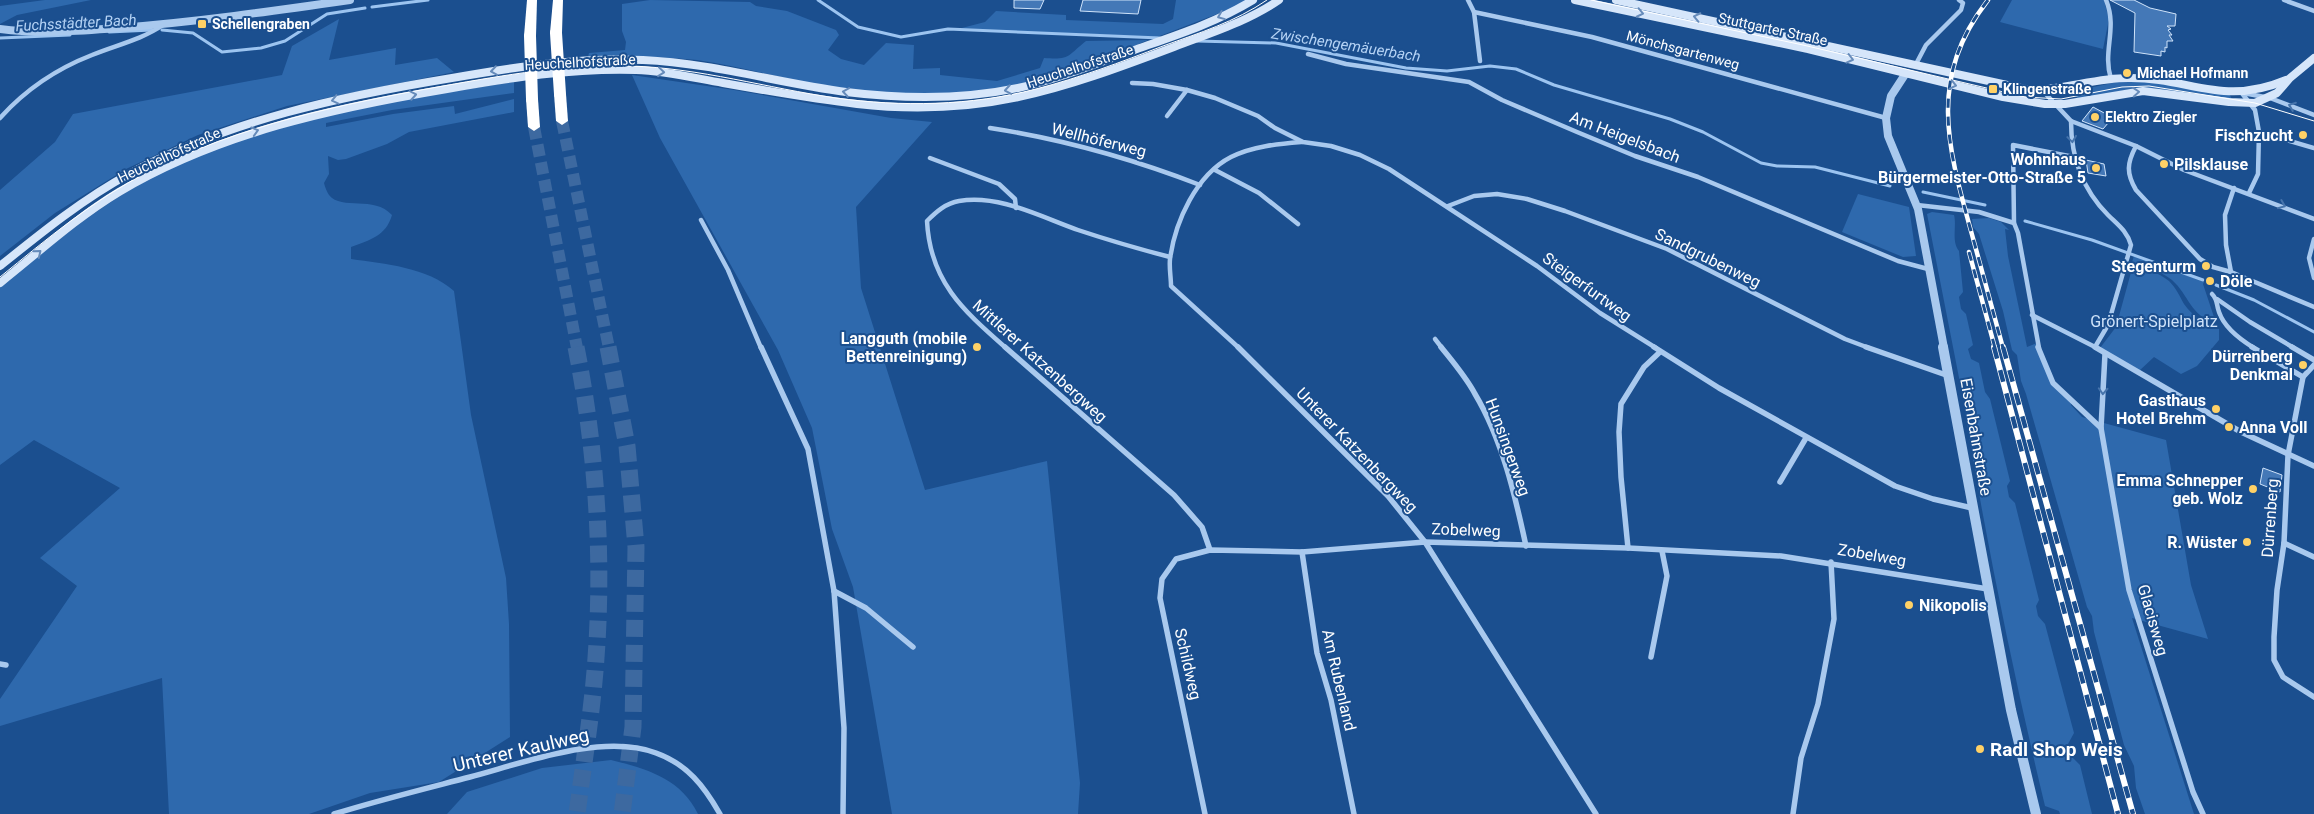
<svg xmlns="http://www.w3.org/2000/svg" width="2314" height="814" font-family="Roboto,sans-serif">
<style>
.green{fill:#2e69ad}
.lines{fill:none;stroke-linecap:round;stroke-linejoin:round}
.stream{stroke:#9cc4f0;stroke-width:3}
.building{fill:#4478b7;stroke:#cfe3fa}
.motorway-tunnel-far1{stroke:#3d69a0;stroke-width:12;stroke-dasharray:12 6;stroke-linecap:butt}
.motorway-tunnel{stroke:#3d69a0;stroke-width:17;stroke-dasharray:17 8;stroke-linecap:butt}
.minor-far1{stroke:#a9c9ee;stroke-width:4.5}
.minor{stroke:#a9c9ee;stroke-width:5.5}
.tertiary-far1{stroke:#a9c9ee;stroke-width:8}
.tertiary{stroke:#a9c9ee;stroke-width:10}
.secondary{stroke:#d6e6fa;stroke-width:8}
.motorway{fill:#fff;fill-rule:evenodd}
.tram{stroke:#fff;stroke-width:1}
.rail-far1-casing{stroke:#fff;stroke-width:4.5}
.rail-casing{stroke:#fff;stroke-width:6}
.rail-far1{stroke:#1b4f8f;stroke-width:3;stroke-dasharray:9;stroke-linecap:butt}
.rail{stroke:#1b4f8f;stroke-width:4.5;stroke-dasharray:12;stroke-linecap:butt}
.motorway-bridge{stroke:#fff;stroke-width:12}
.oneway{stroke:#668bba}
.oneway2{stroke:#4674ac}
.poi-dot{fill:#ffd166;stroke:#1b4f8f;stroke-width:2}
.labels{text-anchor:middle;dominant-baseline:central;stroke-width:4;stroke-linejoin:round;paint-order:stroke}
.far-poi-label{font-size:14px;font-weight:bold;fill:#fff;stroke:#1b4f8f;text-anchor:start}
.far-street-label{font-size:14px;fill:#fff;stroke:#1b4f8f}
.far-water-label{font-size:15px;font-style:italic;fill:#b5d3f5;stroke:#1b4f8f}
.poi-label{font-size:16px;font-weight:bold;fill:#fff;stroke:#1b4f8f;text-anchor:end}
.street-label{font-size:16px;fill:#fff;stroke:#1b4f8f}
.park-label{font-size:16px;fill:#cfe3fa;stroke:#1b4f8f}
.near-poi-label{font-size:19px;font-weight:bold;fill:#fff;stroke:#1b4f8f;text-anchor:start}
.near-street-label{font-size:19px;fill:#fff;stroke:#1b4f8f}
</style>
<rect width="100%" height="100%" fill="#1b4f8f"/>
<!-- green -->
<g class="green">
<polygon points="45,0 91,0 17,15 0,24 0,6"/>
<path d="M650 0 750 2 756 6 787 11 836 30 839 35 828 50 841 59 864 65 886 43 914 45 913 69 940 68V75L997 81 1040 68 1044 58C1071 60 1067 56 1086 41L1148 40C1082 69 1009 95 937 94 897 94 855 91 816 84 776 77 737 66 697 60 661 56 624 57 588 57L589 53 625 50 626 42 622 31V4Z"/>
<polygon points="1176,0 1247,0 1238,6 1157,37 958,29 985,22 996,11 1066,15 1066,20 1163,24 1173,19"/>
<polygon points="2012,0 2104,0 2109,19 2103,49 2000,22"/>
<polygon points="339,19 329,60 396,48 395,65 437,58 454,72 287,106 198,135 126,169 55,213 0,256 0,190 55,142 73,114 282,75 292,46"/>
<polygon points="632,75 734,90 891,118 932,122 856,207 861,288 925,490 1047,461 1080,783 1078,814 892,814 853,587 832,529 812,428 778,350 660,138"/>
<polygon points="2137,80 2230,95 2232,100 2152,88 2126,90 2079,99 2070,92 2117,82"/>
<path d="M514 82V93L392 110 326 123V127L393 114 454 106 455 114 514 99V112L409 132 387 144 346 159 338 160 328 156 329 174 324 183C325 187 327 192 329 195 342 211 374 195 392 215 386 236 370 240 351 247V259C385 264 427 267 454 291L471 415 506 578 509 624 510 737 439 782 370 793 309 814H169L162 678 0 726V699L77 586 40 558 120 488 34 440 0 465V287C42 253 83 218 130 190 244 121 385 102 514 82Z"/>
<polygon points="1858,194 1909,207 1916,256 1903,257 1842,232"/>
<path d="M1932 212 1954 215C1957 226 1951 241 1959 251L1963 292 1959 297 1961 309 1966 314 1973 345 1968 349 1971 359 1979 363 1985 392 1990 399 2010 481 2007 486 2009 497 2015 503 2039 600 2036 606 2038 616 2045 624 2074 733 2068 744 2072 757 2080 765 2092 814H2060L2059 811 2045 806C2013 673 1986 541 1964 406L1967 402 1962 393 1927 214Z"/>
<polygon points="1989,218 2001,222 2009,230 2005,229 2008,256 2027,347 2037,343 2053,383 2071,401 2071,405 2082,417 2166,440 2191,585 2208,639 2132,618 2194,814 2145,814 2136,788 2134,766 2124,745 2094,632 2092,616 2087,607 2026,394 2021,381 2017,355 2012,350 2003,311 1979,234 1973,227 1972,219"/>
<path d="M2134 256 2204 282 2203 284 2216 323C2190 316 2189 295 2172 280 2160 271 2146 267 2132 262Z"/>
<path d="M2133 265C2145 269 2158 272 2169 281 2176 288 2179 295 2184 304 2192 316 2206 324 2219 329V340L2197 366 2181 374 2154 357 2139 371 2100 348 2116 327Z"/>
<path d="M611 760C647 769 680 778 698 814H447L467 792 542 768Z"/>
</g>
<g class="lines">
<!-- stream -->
<g class="stream">
<polyline points="818,0 858,27 901,37 948,29 1160,38"/>
<polyline points="372,7 428,0"/>
<polyline points="162,30 193,33 222,52 261,48 285,41 327,14 365,8"/>
<polyline points="109,32 152,30"/>
<polyline points="0,38 70,35"/>
<polyline points="1197,41 1276,43 1406,68 1447,71 1490,66 1516,69 1554,85 1670,119 1703,132 1761,163 1777,166 1815,167 1890,186"/>
<polyline points="1923,192 1985,205"/>
<polyline points="2025,221 2092,240 2203,280"/>
<polyline points="2216,285 2254,300 2314,332"/>
</g>
</g>
<!-- building -->
<g class="building">
<polygon points="1014,0 1044,0 1040,9 1014,8"/>
<polygon points="1083,0 1141,0 1138,14 1080,11"/>
<polygon points="2110,0 2134,0 2150,8 2176,14 2175,26 2167,26 2171,29 2168,30 2172,35 2169,35 2173,41 2167,41 2167,48 2165,47 2165,52 2161,51 2161,56 2134,52 2135,13"/>
<polygon points="2093,107 2108,115 2104,120 2109,122 2103,129 2082,121"/>
<polygon points="2086,160 2104,164 2106,176 2088,173"/>
<polygon points="2263,468 2282,475 2280,492 2260,484"/>
</g>
<g class="lines">
<!-- motorway-tunnel-far1 -->
<g class="motorway-tunnel-far1">
<polyline points="562,121 609,348"/>
<polyline points="534,127 577,348"/>
</g>
<!-- motorway-tunnel -->
<g class="motorway-tunnel">
<path d="M576 347C597 453 604 563 595 671 591 719 583 767 577 814"/>
<polyline points="608,347 627,446 636,547 633,727 622,814"/>
</g>
<!-- minor-far1 -->
<g class="minor-far1">
<polyline points="1468,0 1474,12 1480,61"/>
<path d="M2106 0C2118 29 2102 51 2111 79"/>
<polyline points="2284,0 2314,11"/>
<polyline points="1474,12 1592,37 1886,118"/>
<polyline points="1308,54 1346,64 1469,82 1502,100 1577,132 1635,156 1698,177 1898,261 1928,269"/>
<polyline points="1916,64 1926,45 1961,10 1963,3 1959,0"/>
<polyline points="1132,83 1153,84 1187,90 1215,98 1258,116 1275,128 1303,142 1331,146 1360,155 1389,169 1537,266 1600,313 1656,348"/>
<polyline points="2043,91 2071,121 2136,146 2184,170 2314,219"/>
<polyline points="2241,92 2255,110 2259,132 2258,174 2249,193"/>
<polyline points="2243,93 2270,98 2314,115"/>
<polyline points="1167,116 1187,90"/>
<path d="M0 118C26 89 56 69 92 55 116 45 141 40 163 25"/>
<path d="M2071 121C2071 157 2082 189 2108 215 2118 225 2127 231 2131 245L2108 325 2095 347"/>
<path d="M990 128C1061 139 1133 159 1200 185"/>
<polyline points="2259,132 2314,148"/>
<path d="M2136 146C2127 163 2126 173 2136 190L2200 259 2213 267 2231 272"/>
<polyline points="930,158 999,184 1015,199 1016,208"/>
<polyline points="1215,170 1259,193 1298,224"/>
<polyline points="2234,188 2225,215 2226,245 2231,272 2314,307"/>
<polyline points="1917,205 1979,212 2014,223"/>
<polyline points="1448,206 1474,196 1497,194 1527,199 1565,211 1667,249 1845,339 1869,348"/>
<polyline points="701,220 728,270 761,348"/>
<polyline points="2314,239 2309,258 2314,278"/>
<path d="M2212 294C2218 300 2216 304 2219 312 2224 327 2241 340 2254 348"/>
<polyline points="2217,299 2250,322 2294,348"/>
<polyline points="2032,315 2097,348"/>
<polyline points="1435,339 1442,348"/>
<path d="M1006 348C964 311 930 282 927 221 936 212 946 203 959 201 999 194 1041 217 1078 230 1108 240 1139 249 1170 257"/>
<path d="M1239 348 1171 286C1171 277 1169 268 1170 259 1175 222 1196 175 1231 157 1253 146 1278 144 1302 142"/>
<polyline points="2039,348 2018,233 2014,223 2013,145 2074,157"/>
</g>
<!-- minor -->
<g class="minor">
<polyline points="761,347 808,449 834,591 844,728 843,814"/>
<polyline points="1005,347 1174,495 1202,527 1210,550"/>
<polyline points="1238,347 1388,496 1425,542 1596,814"/>
<path d="M1441 347C1453 362 1466 377 1475 394 1502 439 1515 495 1526 546"/>
<polyline points="1654,347 1719,388 1895,486 1933,499 1972,508"/>
<polyline points="1866,347 1949,376"/>
<polyline points="2038,347 2053,383 2101,428 2129,590 2193,792 2203,814"/>
<polyline points="2095,347 2241,432 2314,466"/>
<polyline points="2252,347 2303,377"/>
<polyline points="2292,347 2314,360"/>
<polyline points="2314,365 2303,377 2288,455 2284,543 2277,590 2274,637 2274,660 2283,677 2314,697"/>
<polyline points="2101,428 2105,354"/>
<polyline points="1780,482 1806,438"/>
<polyline points="2284,543 2314,557"/>
<polyline points="1628,548 1621,477 1619,432 1621,404 1644,367 1660,352"/>
<polyline points="1302,552 1317,653 1331,700 1354,814"/>
<polyline points="834,591 866,608 913,647"/>
<polyline points="1651,657 1667,576 1662,551"/>
<polyline points="0,664 6,665"/>
<path d="M334 814C379 800 424 789 470 777 523 763 602 733 656 753 687 764 704 786 720 814"/>
<polyline points="1205,814 1160,598 1162,579 1176,559 1210,550 1302,552 1425,542 1628,548 1781,556 1988,589"/>
<polyline points="1793,814 1801,758 1818,704 1834,619 1831,562"/>
</g>
<!-- tertiary-far1 -->
<g class="tertiary-far1">
<path d="M0 29C39 34 79 31 118 28 196 22 273 11 350 0"/>
<polyline points="1906,73 1891,96 1886,118 1888,136 1918,209 1944,348"/>
</g>
<!-- tertiary -->
<polyline class="tertiary" points="1943,347 2011,710 2036,814"/>
<!-- secondary -->
<g class="secondary">
<polyline points="1575,0 1808,49 2003,97 2045,104 2065,104 2143,91 2229,102 2255,103 2277,93 2290,78 2314,58"/>
<path d="M1616 0 2030 90C2064 90 2095 78 2128 78 2189 77 2222 107 2286 80"/>
<path d="M0 266C41 233 83 199 129 174 229 120 342 96 452 78 515 67 579 57 643 60 712 63 778 83 846 92 903 99 961 100 1018 88 1059 79 1098 63 1137 49 1177 35 1217 22 1253 0"/>
<path d="M0 283C39 252 76 218 119 192 218 133 334 108 447 89 509 78 573 68 636 70 666 71 694 78 723 83 768 91 813 99 857 104 981 118 1060 90 1174 47 1210 33 1247 22 1279 0"/>
</g>
<!-- motorway -->
<g class="motorway">
<polygon points="527,0 537,0 536,36 530,39 524,36"/>
<polygon points="553,0 563,0 562,33 556,36 550,33"/>
<polygon points="560,90 566,94 568,121 562,125 556,121 554,94"/>
<polygon points="532,95 538,99 540,127 534,131 528,127 526,99"/>
</g>
<!-- tram -->
<g class="tram">
<polyline points="1591,0 1803,45 2025,97 2061,99 2122,87 2149,86 2255,103 2314,121"/>
<path d="M0 277C47 239 93 200 148 172 240 125 342 104 443 86 505 75 567 64 630 66 700 68 767 88 836 98 902 107 970 106 1036 89 1079 78 1121 62 1163 46 1199 33 1235 22 1267 0"/>
</g>
<!-- rail-far1 casing -->
<g class="rail-far1-casing">
<g id="rail-far1">
<path d="M1988 0C1928 77 1947 145 1971 231 1982 270 1992 309 2003 348"/>
<polyline points="1969,252 1995,348"/>
</g>
</g>
<!-- rail casing -->
<g class="rail-casing">
<g id="rail">
<polyline points="1994,347 2118,814"/>
<polyline points="2003,347 2133,814"/>
</g>
</g>
<!-- rail-far1 -->
<use href="#rail-far1" class="rail-far1"/>
<!-- rail -->
<use href="#rail" class="rail"/>
<!-- motorway-bridge -->
<g class="motorway-bridge">
<polyline points="556,33 560,94"/>
<polyline points="530,36 532,99"/>
</g>
</g>
<!-- one-way arrows -->
<defs><path id="oneway-chevron" d="M-2-3.5L2.5 0L-2 3.5" fill="none" stroke-width="1.6" stroke-linecap="round" stroke-linejoin="round" transform="scale(1.25)"/></defs>
<g class="oneway">
<use href="#oneway-chevron" transform="translate(1640 13) rotate(12)"/>
<use href="#oneway-chevron" transform="translate(1221 16) rotate(158)"/>
<use href="#oneway-chevron" transform="translate(1697 17) rotate(-168)"/>
<use href="#oneway-chevron" transform="translate(1850 59) rotate(14)"/>
<use href="#oneway-chevron" transform="translate(494 71) rotate(172)"/>
<use href="#oneway-chevron" transform="translate(661 72) rotate(6)"/>
<use href="#oneway-chevron" transform="translate(1953 85) rotate(13)"/>
<use href="#oneway-chevron" transform="translate(1008 90) rotate(170)"/>
<use href="#oneway-chevron" transform="translate(846 92) rotate(-172)"/>
<use href="#oneway-chevron" transform="translate(2136 92) rotate(-4)"/>
<use href="#oneway-chevron" transform="translate(413 95) rotate(-10)"/>
<use href="#oneway-chevron" transform="translate(335 100) rotate(167)"/>
<use href="#oneway-chevron" transform="translate(255 131) rotate(-17)"/>
<use href="#oneway-chevron" transform="translate(38 253) rotate(-39)"/>
</g>
<g class="oneway2">
<use href="#oneway-chevron" transform="translate(2292 106) rotate(-159)"/>
<use href="#oneway-chevron" transform="translate(2072 139) rotate(82)"/>
<use href="#oneway-chevron" transform="translate(2282 205) rotate(22)"/>
<use href="#oneway-chevron" transform="translate(2103 391) rotate(93)"/>
</g>
<!-- markers -->
<g class="poi-dot">
<rect x="197" y="19" width="10" height="10" rx="2.5"/>
<circle cx="2127" cy="73" r="5"/>
<rect x="1988" y="84" width="10" height="10" rx="2.5"/>
<circle cx="2095" cy="117" r="5"/>
<circle cx="2303" cy="135" r="5"/>
<circle cx="2164" cy="164" r="5"/>
<circle cx="2096" cy="168" r="5"/>
<circle cx="2206" cy="266" r="5"/>
<circle cx="2210" cy="281" r="5"/>
<circle cx="977" cy="347" r="5"/>
<circle cx="2303" cy="365" r="5"/>
<circle cx="2216" cy="409" r="5"/>
<circle cx="2229" cy="427" r="5"/>
<circle cx="2253" cy="489" r="5"/>
<circle cx="2247" cy="542" r="5"/>
<circle cx="1909" cy="605" r="5"/>
<circle cx="1980" cy="749" r="5"/>
</g>
<g class="labels">
<!-- far-poi labels -->
<g class="far-poi-label">
<text x="212" y="24">Schellengraben</text>
<text x="2137" y="73">Michael Hofmann</text>
<text x="2003" y="89">Klingenstraße</text>
<text x="2105" y="117">Elektro Ziegler</text>
</g>
<!-- far-street labels -->
<g class="far-street-label">
<text transform="translate(1773 29) rotate(12)">Stuttgarter Straße</text>
<text transform="translate(1683 50) rotate(15)">Mönchsgartenweg</text>
<text transform="translate(580 62) rotate(-3)">Heuchelhofstraße</text>
<text transform="translate(1080 66) rotate(-18)">Heuchelhofstraße</text>
<text transform="translate(169 155) rotate(-25)">Heuchelhofstraße</text>
</g>
<!-- far-water labels -->
<g class="far-water-label">
<text transform="translate(76 23) rotate(-3)">Fuchsstädter Bach</text>
<text transform="translate(1346 45) rotate(9)">Zwischengemäuerbach</text>
</g>
<!-- poi labels -->
<g class="poi-label">
<text x="2293" y="135">Fischzucht</text>
<text x="2086" y="159">Wohnhaus<tspan x="2086" dy="18">Bürgermeister-Otto-Straße 5</tspan></text>
<text x="2174" y="164" text-anchor="start">Pilsklause</text>
<text x="2196" y="266">Stegenturm</text>
<text x="2220" y="281" text-anchor="start">Döle</text>
<text x="967" y="338">Langguth (mobile<tspan x="967" dy="18">Bettenreinigung)</tspan></text>
<text x="2293" y="356">Dürrenberg<tspan x="2293" dy="18">Denkmal</tspan></text>
<text x="2206" y="400">Gasthaus<tspan x="2206" dy="18">Hotel Brehm</tspan></text>
<text x="2239" y="427" text-anchor="start">Anna Voll</text>
<text x="2243" y="480">Emma Schnepper<tspan x="2243" dy="18">geb. Wolz</tspan></text>
<text x="2237" y="542">R. Wüster</text>
<text x="1919" y="605" text-anchor="start">Nikopolis</text>
</g>
<!-- street labels -->
<g class="street-label">
<text transform="translate(1625 137) rotate(21)">Am Heigelsbach</text>
<text transform="translate(1099 140) rotate(14)">Wellhöferweg</text>
<text transform="translate(1708 258) rotate(26)">Sandgrubenweg</text>
<text transform="translate(1587 287) rotate(36)">Steigerfurtweg</text>
<text transform="translate(1040 361) rotate(42)">Mittlerer Katzenbergweg</text>
<text transform="translate(1976 437) rotate(80)">Eisenbahnstraße</text>
<text transform="translate(1508 447) rotate(70)">Hunsingerweg</text>
<text transform="translate(1357 450) rotate(46)">Unterer Katzenbergweg</text>
<text transform="translate(2270 518) rotate(-86)">Dürrenberg</text>
<text transform="translate(1466 530) rotate(2)">Zobelweg</text>
<text transform="translate(1872 555) rotate(10)">Zobelweg</text>
<text transform="translate(2153 620) rotate(74)">Glacisweg</text>
<text transform="translate(1188 664) rotate(77)">Schildweg</text>
<text transform="translate(1339 680) rotate(77)">Am Rubenland</text>
</g>
<!-- park labels -->
<g class="park-label">
<text x="2154" y="321">Grönert-Spielplatz</text>
</g>
<!-- near-poi labels -->
<g class="near-poi-label">
<text x="1990" y="749">Radl Shop Weis</text>
</g>
<!-- near-street labels -->
<g class="near-street-label">
<text transform="translate(521 750) rotate(-13)">Unterer Kaulweg</text>
</g>
</g>
</svg>
